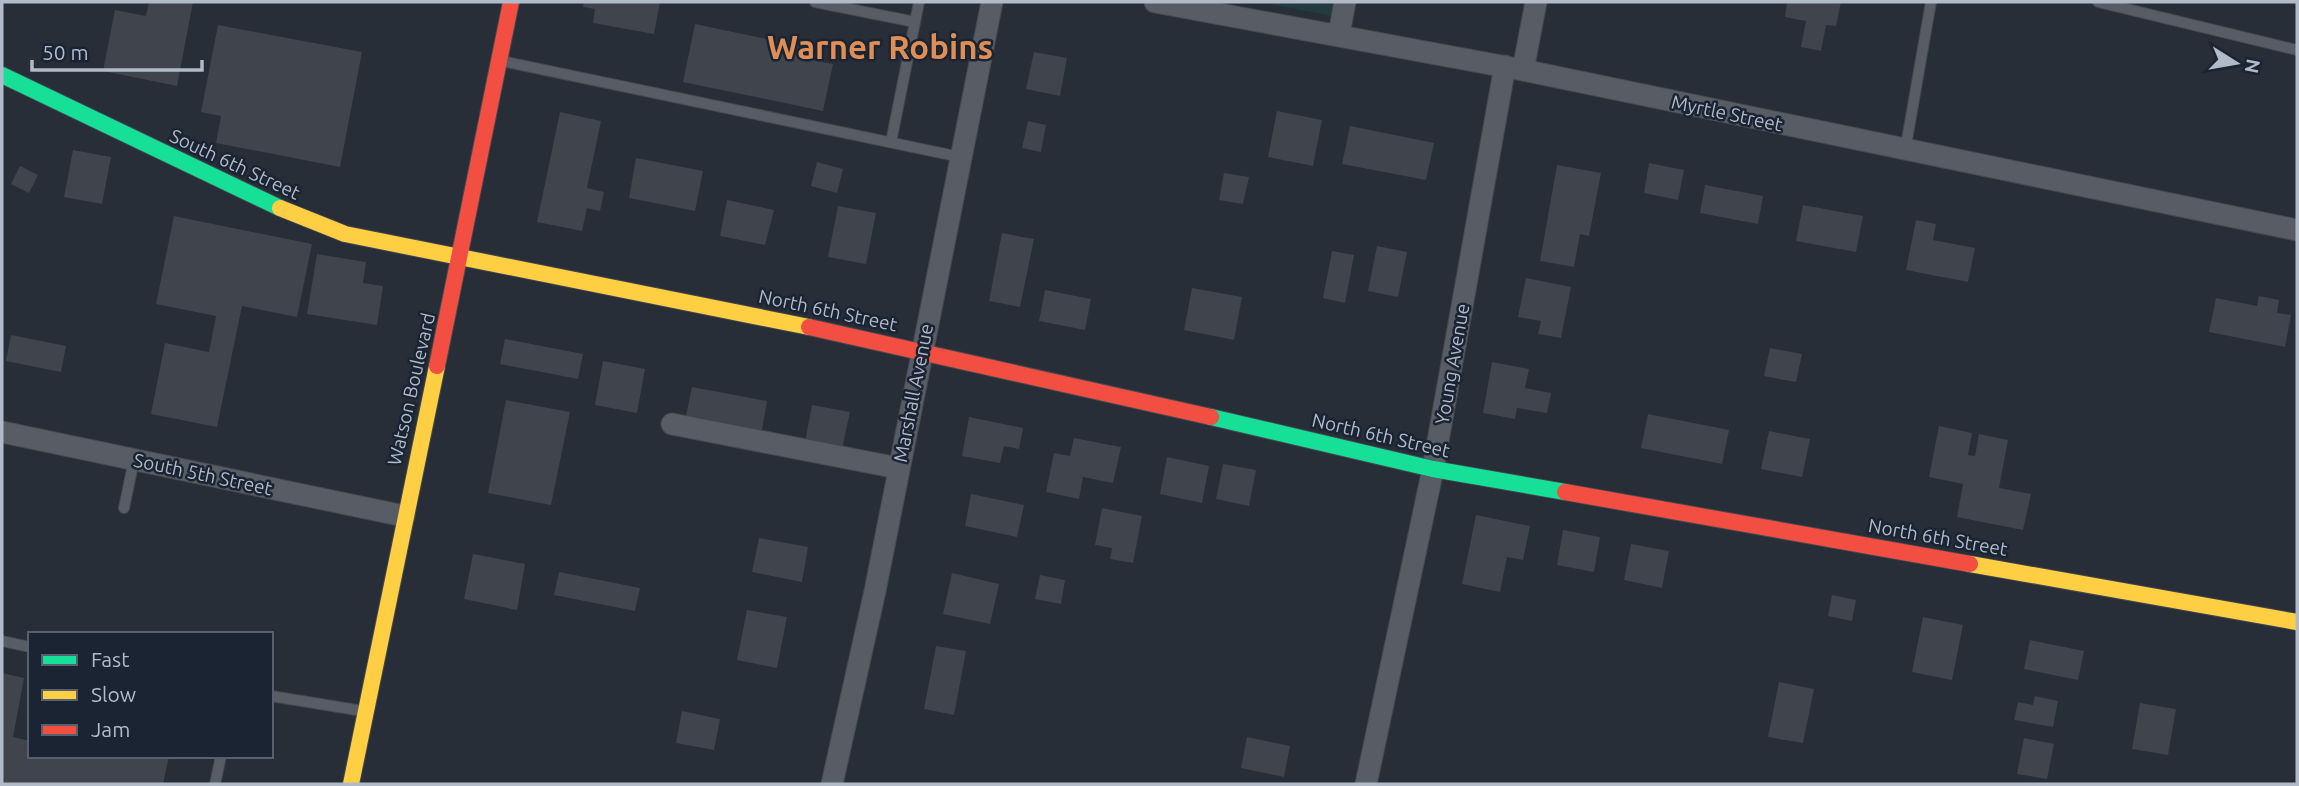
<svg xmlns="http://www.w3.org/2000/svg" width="2299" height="786" font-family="Ubuntu,sans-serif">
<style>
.green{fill:#233a3e}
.building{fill:#3f444d}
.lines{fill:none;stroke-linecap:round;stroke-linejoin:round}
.lane-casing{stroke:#444950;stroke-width:12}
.street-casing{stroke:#444950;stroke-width:23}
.fast-casing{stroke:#444950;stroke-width:18}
.slow-casing{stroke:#444950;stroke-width:18}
.jam-casing{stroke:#444950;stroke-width:18}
.lane{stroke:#585d65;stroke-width:10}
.street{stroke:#585d65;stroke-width:21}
.fast{stroke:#16e098;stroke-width:16}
.slow{stroke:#ffcf43;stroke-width:16}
.jam{stroke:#f24e42;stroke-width:16}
.labels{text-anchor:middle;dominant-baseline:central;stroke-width:5;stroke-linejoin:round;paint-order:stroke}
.street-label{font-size:19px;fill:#b0bac9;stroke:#1a2432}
.town-label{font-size:33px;font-weight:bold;fill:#df8f56;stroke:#1a2432}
</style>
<rect width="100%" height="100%" fill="#272e37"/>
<!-- green -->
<polygon class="green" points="1260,2 1345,2 1342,18"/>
<!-- building -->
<g class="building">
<polygon points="149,2 193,2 177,86 103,71 115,10 146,16"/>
<polygon points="584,2 660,2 654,34 593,23 595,9 583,7"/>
<polygon points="1787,2 1841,2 1836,26 1826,25 1821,51 1801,47 1806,21 1785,17"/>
<polygon points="695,24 824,51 822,62 833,64 823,111 683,82"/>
<polygon points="218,25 362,52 340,167 216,143 221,116 201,112"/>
<polygon points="1034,52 1067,58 1060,96 1026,89"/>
<polygon points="1277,111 1322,120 1313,166 1268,157"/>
<polygon points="560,112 601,121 587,188 604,192 600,211 587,208 582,231 537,222"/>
<polygon points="1028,121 1046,125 1041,152 1022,148"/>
<polygon points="1350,126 1434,143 1426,180 1342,164"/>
<polygon points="73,150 111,157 102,204 64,197"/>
<polygon points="636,158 703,171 695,211 629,198"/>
<polygon points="817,162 843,169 837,193 811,186"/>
<polygon points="1649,163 1684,170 1678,200 1644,193"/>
<polygon points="1557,165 1601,173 1589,236 1580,234 1574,267 1540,261"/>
<polygon points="20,166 38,175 29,193 11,184"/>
<polygon points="1224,173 1249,177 1243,204 1219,200"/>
<polygon points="1705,185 1763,196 1758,224 1700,213"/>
<polygon points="727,200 774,210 765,245 720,236"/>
<polygon points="1803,205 1863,216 1856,252 1796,241"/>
<polygon points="838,206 876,213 866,264 828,257"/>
<polygon points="174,216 312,244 297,317 242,306 217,427 151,414 165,343 209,352 216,316 156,304"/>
<polygon points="1916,220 1936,224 1933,240 1975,248 1968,282 1906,270"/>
<polygon points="1002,233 1034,239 1020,307 989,301"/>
<polygon points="1377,246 1407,252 1398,297 1368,291"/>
<polygon points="1332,251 1354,255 1345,303 1323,298"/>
<polygon points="317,254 366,262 363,283 383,286 377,325 307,314"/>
<polygon points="1526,278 1571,287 1561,338 1538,334 1541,321 1518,317"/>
<polygon points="1192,288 1242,297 1234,340 1184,330"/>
<polygon points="1045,290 1091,299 1085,330 1039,321"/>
<polygon points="2259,296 2279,300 2277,313 2291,315 2285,347 2209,332 2216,298 2257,306"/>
<polygon points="11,335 66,346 61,372 6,361"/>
<polygon points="505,339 583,354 578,379 500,364"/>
<polygon points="1770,348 1802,354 1796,382 1764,376"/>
<polygon points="603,361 645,369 637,413 595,405"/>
<polygon points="1492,362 1529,369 1525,388 1551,393 1547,413 1517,408 1515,419 1483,413"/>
<polygon points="692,387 767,401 760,441 684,426"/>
<polygon points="506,400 570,412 551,505 488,493"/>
<polygon points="812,405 850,412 842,449 805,442"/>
<polygon points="1648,414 1729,430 1722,464 1641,448"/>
<polygon points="969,417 1023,428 1019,449 1004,446 1000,463 962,456"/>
<polygon points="1939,426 1972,433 1968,455 1975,456 1979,434 2008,440 1999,488 2031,494 2023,530 1957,517 1963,484 1929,477"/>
<polygon points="1769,431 1810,439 1802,477 1761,469"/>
<polygon points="1074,438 1121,447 1113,483 1083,477 1079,499 1046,492 1054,453 1070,456"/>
<polygon points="1167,457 1209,466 1202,503 1160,494"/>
<polygon points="1223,464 1256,470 1249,506 1216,499"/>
<polygon points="971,494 1024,505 1017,537 965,526"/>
<polygon points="1102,508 1142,516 1133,563 1110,559 1112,548 1095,545"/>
<polygon points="1476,515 1530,526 1523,560 1507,557 1500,592 1462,584"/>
<polygon points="1563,530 1600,537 1594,572 1557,565"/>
<polygon points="759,538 808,547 802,582 752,572"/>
<polygon points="1631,544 1669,551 1662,588 1624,580"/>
<polygon points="473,554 525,564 517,610 464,599"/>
<polygon points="559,572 640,588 635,611 554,595"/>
<polygon points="952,573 999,584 990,624 943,614"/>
<polygon points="1040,575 1065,580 1061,604 1035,599"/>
<polygon points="1832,595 1856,600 1852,621 1828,616"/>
<polygon points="747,610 787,617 777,668 737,660"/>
<polygon points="1923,617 1963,625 1952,680 1912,672"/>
<polygon points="2030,640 2084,651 2078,680 2024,669"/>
<polygon points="936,646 966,651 954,715 924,709"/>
<polygon points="2,673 24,678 13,737 30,741 30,756 169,756 163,784 2,784"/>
<polygon points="1779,682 1814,689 1803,743 1768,737"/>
<polygon points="2035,696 2058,701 2053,727 2014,720 2018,702 2033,705"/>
<polygon points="2140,703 2176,709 2168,755 2132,749"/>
<polygon points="682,711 720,719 714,750 676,743"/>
<polygon points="1247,737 1290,746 1284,777 1241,768"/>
<polygon points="2024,738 2054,744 2047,779 2017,774"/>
</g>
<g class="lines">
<!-- lane casing -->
<g class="lane-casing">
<g id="lane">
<polyline points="815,2 915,22"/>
<polyline points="2098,2 2297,50"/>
<polyline points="502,61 960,157"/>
<polyline points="891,142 919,2"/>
<polyline points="1905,151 1931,2"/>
<polyline points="124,508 134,460"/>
<polyline points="2,641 30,647"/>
<polyline points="271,696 363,711"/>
<polyline points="215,784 221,756"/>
</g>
</g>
<!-- street casing -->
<g class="street-casing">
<g id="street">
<polyline points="1155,2 1523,70 2297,230"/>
<polyline points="1339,34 1345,2"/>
<polyline points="1523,70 1536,2"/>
<polyline points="672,424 898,468"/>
<polyline points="2,432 404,516"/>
<polyline points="832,784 875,591 992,2"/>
<polyline points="1366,784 1433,469 1505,66"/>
</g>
</g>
<!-- fast casing -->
<g class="fast-casing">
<g id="fast">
<polyline points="2,75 280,208"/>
<polyline points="1211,417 1433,469 1565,492"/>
</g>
</g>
<!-- slow casing -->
<g class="slow-casing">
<g id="slow">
<polyline points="280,208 345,234 809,327"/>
<polyline points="1970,564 2297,622"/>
<polyline points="351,784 437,366"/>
</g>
</g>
<!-- jam casing -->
<g class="jam-casing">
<g id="jam">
<polyline points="809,327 1211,417"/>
<polyline points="437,366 511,2"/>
<polyline points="1565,492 1970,564"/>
</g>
</g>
<!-- lane -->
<use href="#lane" class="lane"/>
<!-- street -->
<use href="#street" class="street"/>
<!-- fast -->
<use href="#fast" class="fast"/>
<!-- slow -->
<use href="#slow" class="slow"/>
<!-- jam -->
<use href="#jam" class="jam"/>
</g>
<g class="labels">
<!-- street labels -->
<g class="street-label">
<text transform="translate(1727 113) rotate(12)">Myrtle Street</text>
<text transform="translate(235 164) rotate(25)">South 6th Street</text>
<text transform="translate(828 310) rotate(12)">North 6th Street</text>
<text transform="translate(1452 364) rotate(-80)">Young Avenue</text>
<text transform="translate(411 389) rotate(-77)">Watson Boulevard</text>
<text transform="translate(913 393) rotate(-79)">Marshall Avenue</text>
<text transform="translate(1381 435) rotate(13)">North 6th Street</text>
<text transform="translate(203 474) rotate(12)">South 5th Street</text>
<text transform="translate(1938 537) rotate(10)">North 6th Street</text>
</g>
<!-- town labels -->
<g class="town-label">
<text x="880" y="46">Warner Robins</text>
</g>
</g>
<!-- border -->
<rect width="2299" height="786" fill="none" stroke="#b0bac9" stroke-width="7"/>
<!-- legend -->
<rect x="28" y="632" width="245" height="126" fill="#1a2432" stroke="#56606e" stroke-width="2"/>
<rect x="42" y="655" width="35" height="10" fill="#16e098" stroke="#56606e" stroke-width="2"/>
<text x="91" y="667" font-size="21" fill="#b0bac9">Fast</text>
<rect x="42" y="690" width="35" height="10" fill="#ffcf43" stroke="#56606e" stroke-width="2"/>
<text x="91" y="702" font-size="21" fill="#b0bac9">Slow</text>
<rect x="42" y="725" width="35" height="10" fill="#f24e42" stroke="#56606e" stroke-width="2"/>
<text x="91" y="737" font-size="21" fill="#b0bac9">Jam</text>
<!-- north arrow -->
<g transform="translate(2236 63) rotate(101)" stroke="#1a2432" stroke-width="5" paint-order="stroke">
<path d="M0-5L12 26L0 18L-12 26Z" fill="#b0bac9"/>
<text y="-10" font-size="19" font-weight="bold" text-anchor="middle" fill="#b0bac9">N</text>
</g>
<!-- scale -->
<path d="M32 60v10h170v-10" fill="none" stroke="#b0bac9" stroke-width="3.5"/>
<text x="42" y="60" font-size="21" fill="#b0bac9" stroke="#1a2432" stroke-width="5" paint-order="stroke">50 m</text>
</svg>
